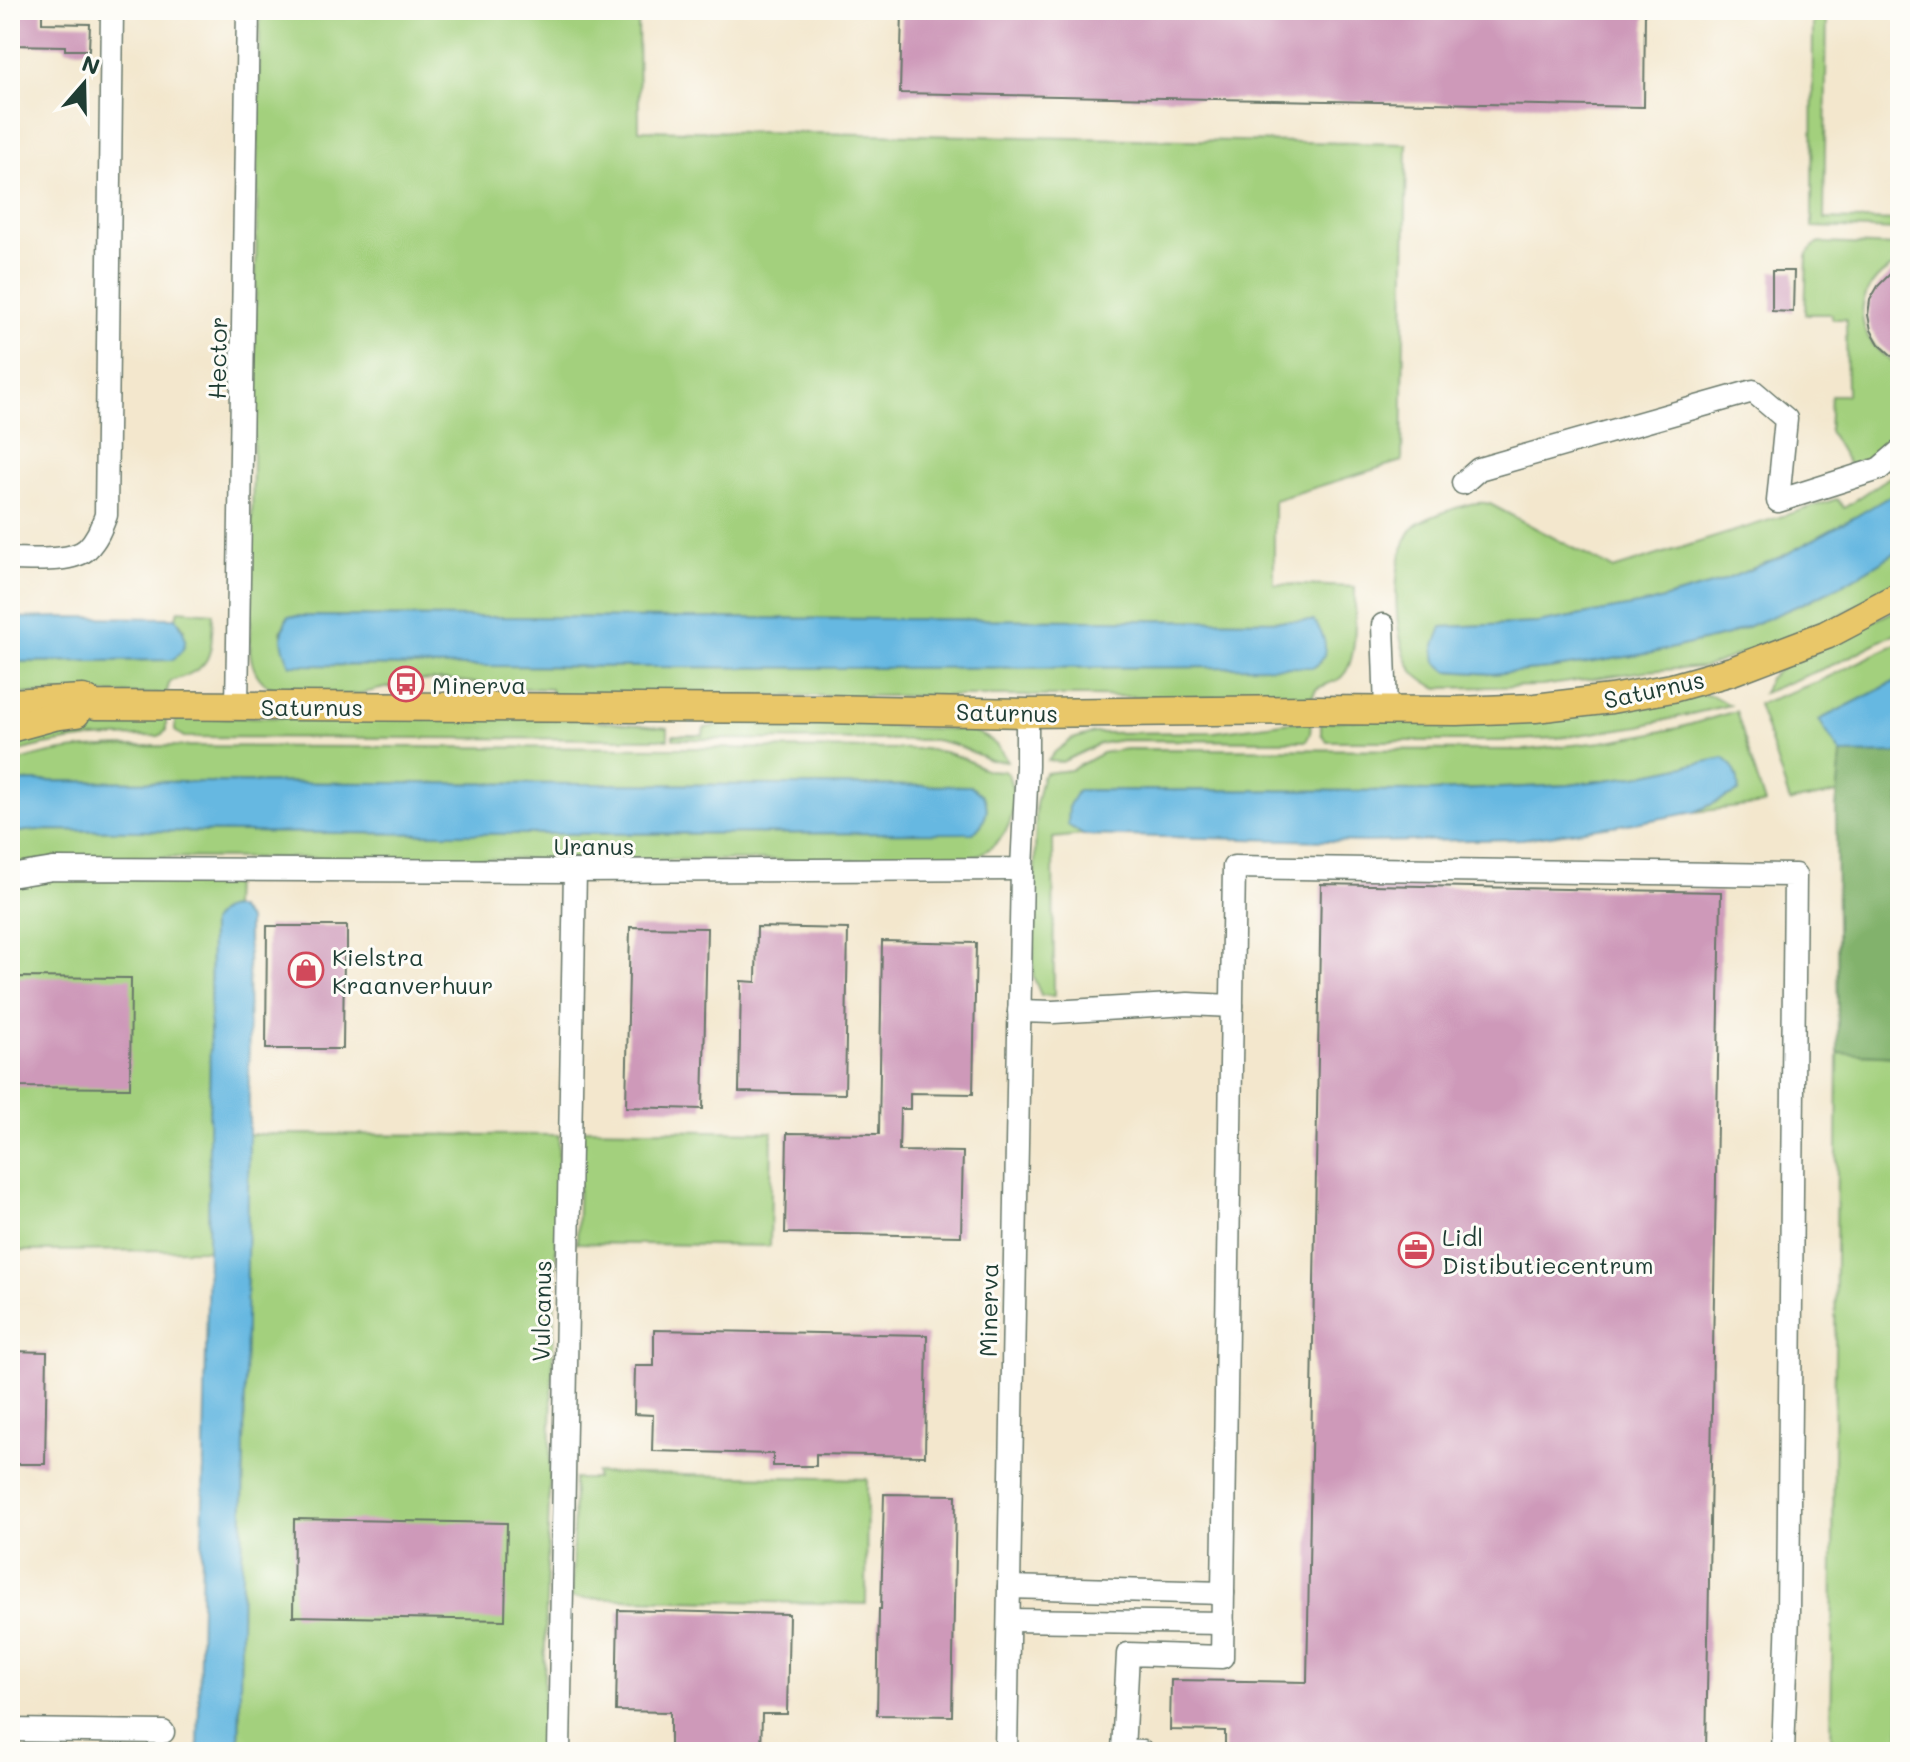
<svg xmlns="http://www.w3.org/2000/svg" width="1910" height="1762" font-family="Mali,sans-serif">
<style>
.green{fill:#a3d07d;stroke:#618658;stroke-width:2;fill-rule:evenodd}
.forest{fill:#82b26c;stroke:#507850;stroke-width:2}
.water{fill:#66b8e1;stroke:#427a8a;stroke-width:2}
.building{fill:#ce99b9}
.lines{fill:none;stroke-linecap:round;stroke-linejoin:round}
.minor-casing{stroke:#69786a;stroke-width:25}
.major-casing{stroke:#69786a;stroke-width:31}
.minor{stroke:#fff;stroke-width:22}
.major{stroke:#e9c769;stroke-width:28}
.labels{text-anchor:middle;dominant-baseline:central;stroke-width:6;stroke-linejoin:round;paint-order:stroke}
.street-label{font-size:24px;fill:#1f3d34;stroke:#fdfcf7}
.poi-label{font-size:24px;fill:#1f3d34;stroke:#fdfcf7;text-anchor:start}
</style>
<rect width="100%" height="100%" fill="#fdfcf7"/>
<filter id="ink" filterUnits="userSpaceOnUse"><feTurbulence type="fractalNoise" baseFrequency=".0125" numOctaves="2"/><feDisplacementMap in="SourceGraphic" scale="16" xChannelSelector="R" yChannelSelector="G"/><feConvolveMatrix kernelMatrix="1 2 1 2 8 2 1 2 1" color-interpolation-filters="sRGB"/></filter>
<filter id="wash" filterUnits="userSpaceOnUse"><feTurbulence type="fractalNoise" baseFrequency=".006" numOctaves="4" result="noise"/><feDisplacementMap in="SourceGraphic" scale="32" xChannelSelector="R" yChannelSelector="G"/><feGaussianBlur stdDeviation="1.8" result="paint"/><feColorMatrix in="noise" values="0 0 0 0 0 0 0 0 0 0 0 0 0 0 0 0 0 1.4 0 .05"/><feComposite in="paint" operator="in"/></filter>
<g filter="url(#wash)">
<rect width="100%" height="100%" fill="#f3e7cd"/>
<!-- green -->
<g class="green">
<path d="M260 10H638L639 130 1407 144 1402 461 1274 500V584L1355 587C1354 611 1360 665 1339 679 1332 683 1323 685 1316 689L1311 699 1089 696H552L551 689 518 688 448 680 399 681V686C382 687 366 694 350 695 338 696 325 694 312 694 279 693 254 690 250 651ZM288 616 1314 621 1321 662 1314 667 852 668 290 665 281 632Z"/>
<polygon points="1813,10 1827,10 1824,219 1900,221 1900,230 1812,227"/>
<path d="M1822 243 1897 246 1898 264C1849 287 1851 343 1900 365V437L1865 459 1849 465 1829 431 1831 395H1847L1846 319H1832L1831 314H1805L1807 257C1810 248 1813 245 1822 243Z"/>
<path d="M1900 470V490L1855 517 1785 555 1718 583 1649 603 1538 623 1442 627 1447 671 1491 674 1549 669 1652 653 1728 635 1806 602 1847 582 1900 550V582L1829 621 1705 667 1645 671 1542 686 1438 688C1428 684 1419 679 1413 671 1392 642 1389 554 1414 527 1421 519 1467 503 1478 503 1482 502 1486 503 1490 504L1613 569 1837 499 1844 508Z"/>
<polygon points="1900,608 1900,631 1837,663 1763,693 1769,678 1788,663"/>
<path d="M178 610 213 613C211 655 214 669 170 681L166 694H10V662L172 660 184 629 176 618Z"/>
<polygon points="1900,642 1900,679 1820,720 1841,754 1838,793 1790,802 1758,704 1820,681"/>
<polygon points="1698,694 1713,696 1729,705 1640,726 1557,738 1499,741 1327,741 1321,734 1321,722"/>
<path d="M1736 711 1765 804 1695 812 1738 792C1740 777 1735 767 1724 758L1642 775 1569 785 1433 791 1078 790 1068 825 1083 835 1053 838 1054 996 1041 995 1033 976 1036 804 1042 777 1046 773 1071 770 1102 753 1126 749 1525 750 1602 742 1643 735 1678 728Z"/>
<path d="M112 716 166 717V731L159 736C106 736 61 738 10 754V734L88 718Z"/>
<polygon points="175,717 576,719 668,728 668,739 184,737 175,731"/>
<path d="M749 720 853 722 895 727 966 730C986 734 998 743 1007 761L990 760 956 745 935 740 673 739V735H703L704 728Z"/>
<polygon points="1291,722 1311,722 1310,734 1306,741 1122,740 1099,744 1062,762 1048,761 1055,752 1072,739 1094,733 1214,732"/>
<path d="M131 746 923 749 944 752 963 758 986 770 1003 771 1008 774C1024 817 1003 852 959 861L61 857 10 865V833L35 830 448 834 973 833C984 825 992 808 982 795 981 794 971 787 970 786L10 781V765C48 749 90 747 131 746Z"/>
<polygon points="58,878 233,879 232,908 227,909 211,923 208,1250 10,1251 10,885"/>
<polygon points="1838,1053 1900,1056 1900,1752 1831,1752"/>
<polygon points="580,1129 772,1132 770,1246 577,1243"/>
<polygon points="249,1134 559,1135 542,1752 239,1752"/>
<polygon points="596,1473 867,1479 866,1604 572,1598 574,1479 596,1479"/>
</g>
<!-- forest -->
<polygon class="forest" points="1900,753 1900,1056 1838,1053 1836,809 1841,754"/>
<!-- water -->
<g class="water">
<polygon points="1900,490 1900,550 1847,582 1806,602 1728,635 1652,653 1549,669 1492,674 1447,671 1436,662 1434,648 1442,627 1538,623 1649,603 1718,583 1785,555 1855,517"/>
<path d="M288 616 1314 621C1325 635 1332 655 1314 667L852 668 290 665C281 645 279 636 288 616Z"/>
<path d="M64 617 176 618C187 635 191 647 172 660L10 662V618Z"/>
<polygon points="1900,679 1900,753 1841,754 1819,720"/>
<path d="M1724 758C1735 767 1740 778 1738 792L1695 812 1640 822 1522 839 1367 842 1083 835 1068 825 1069 805 1078 790 1433 791 1569 785 1642 775Z"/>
<path d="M10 781 970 786C971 787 981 794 982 795 992 808 984 825 973 833L448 834 35 830 10 833Z"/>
<path d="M237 908 248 920 249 1134 239 1752H198L208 1250 211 923C217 911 224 908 237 908Z"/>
</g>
<g id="blocks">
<!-- building -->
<g class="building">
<polygon points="10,10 42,10 42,23 90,24 89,50 65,50 65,46 10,45"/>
<polygon points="902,10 1645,10 1644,107 900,93"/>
<polygon points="1900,264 1900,363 1879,344 1871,330 1868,315 1870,300 1878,286"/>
<polygon points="1772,271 1794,271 1793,312 1772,311"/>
<polygon points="1321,884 1721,892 1706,1752 1225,1752 1225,1731 1170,1730 1171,1680 1307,1682"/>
<polygon points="267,926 347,926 347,953 344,953 343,1049 266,1049"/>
<polygon points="630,927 707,928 703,1109 626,1107"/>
<polygon points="757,927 848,929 845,1094 739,1092 741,981 756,982"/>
<polygon points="882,941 976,943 973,1094 910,1093 910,1109 900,1109 899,1151 963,1152 961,1236 785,1233 787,1133 879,1134"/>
<polygon points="10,977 131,978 130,1088 10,1087"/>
<polygon points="654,1330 927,1335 925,1456 816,1454 816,1466 773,1466 773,1454 652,1451 653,1415 634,1414 635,1366 654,1366"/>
<polygon points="10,1351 47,1352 45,1464 10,1464"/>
<polygon points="884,1494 956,1495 952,1716 877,1715 879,1609 881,1609"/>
<polygon points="294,1519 507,1523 505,1620 293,1616"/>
<polygon points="618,1610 789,1614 787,1714 762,1714 761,1752 670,1752 670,1712 616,1711"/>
</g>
</g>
</g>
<g filter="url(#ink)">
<use href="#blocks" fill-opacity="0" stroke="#69786a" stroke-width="2"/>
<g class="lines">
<!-- minor casing -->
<g class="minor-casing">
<g id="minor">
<polyline points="1463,483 1479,469 1753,391 1786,419 1778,501 1879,469 1900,451"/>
<path d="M10 559C30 559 72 563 87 549 97 539 101 528 106 515L112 10"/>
<polyline points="1383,625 1386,710"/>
<polyline points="237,706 248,10"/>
<polyline points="10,876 53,869 575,871 1022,869 1027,766 1027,713"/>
<polyline points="1019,1011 1053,1012 1188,1004 1232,1006"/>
<polyline points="1009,1587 1223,1593"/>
<polyline points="1009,1620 1223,1623"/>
<polyline points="10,1730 163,1732"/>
<polyline points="559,1752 575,871"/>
<polyline points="1006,1752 1022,869"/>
<polyline points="1142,1752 1123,1751 1128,1654 1222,1657 1234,867 1795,875 1788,1613 1783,1752"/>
</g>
</g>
<!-- major casing -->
<g class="major-casing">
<g id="major">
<polyline points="10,703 83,699 95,705 821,709 1027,713 1312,710 1457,711 1535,708 1611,699 1672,688 1732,671 1826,635 1900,596"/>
<polyline points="10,728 54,716 76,713"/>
</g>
</g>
<!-- minor -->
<use href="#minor" class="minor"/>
<!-- major -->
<use href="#major" class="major"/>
</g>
</g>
<!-- icons -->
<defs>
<g id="bus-ring" transform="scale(1.8)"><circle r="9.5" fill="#fdfcf7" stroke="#d1495b" stroke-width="1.5"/><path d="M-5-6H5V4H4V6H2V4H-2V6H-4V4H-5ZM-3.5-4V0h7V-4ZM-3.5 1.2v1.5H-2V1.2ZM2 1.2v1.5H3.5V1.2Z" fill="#d1495b"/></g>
<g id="shop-ring" transform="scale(1.8)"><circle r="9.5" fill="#fdfcf7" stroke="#d1495b" stroke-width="1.5"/><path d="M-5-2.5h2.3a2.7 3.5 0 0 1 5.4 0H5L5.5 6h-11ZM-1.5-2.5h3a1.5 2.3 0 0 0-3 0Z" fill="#d1495b"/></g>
<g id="office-ring" transform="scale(1.8)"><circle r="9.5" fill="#fdfcf7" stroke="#d1495b" stroke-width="1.5"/><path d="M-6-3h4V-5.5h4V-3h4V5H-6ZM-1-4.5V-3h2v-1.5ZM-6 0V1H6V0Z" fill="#d1495b"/></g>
</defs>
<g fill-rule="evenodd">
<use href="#bus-ring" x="406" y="684"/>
<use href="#shop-ring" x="306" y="970"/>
<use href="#office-ring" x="1416" y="1250"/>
</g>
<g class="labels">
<!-- street labels -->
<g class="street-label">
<text transform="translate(217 358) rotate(-89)">Hector</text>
<text transform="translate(1654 689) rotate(-12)">Saturnus</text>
<text x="312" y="706">Saturnus</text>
<text transform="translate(1007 712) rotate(1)">Saturnus</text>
<text x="594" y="845">Uranus</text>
<text transform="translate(988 1310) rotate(-89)">Minerva</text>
<text transform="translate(541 1311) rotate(-89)">Vulcanus</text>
</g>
<!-- poi labels -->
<g class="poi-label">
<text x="432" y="684">Minerva</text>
<text x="332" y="956">Kielstra<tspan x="332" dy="28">Kraanverhuur</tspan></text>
<text x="1442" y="1236">Lidl<tspan x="1442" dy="28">Distibutiecentrum</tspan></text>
</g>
</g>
<!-- margin -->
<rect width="1910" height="1762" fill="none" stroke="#fdfcf7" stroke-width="40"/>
<!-- north arrow -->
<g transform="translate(84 84) rotate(20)" stroke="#fdfcf7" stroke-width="6" paint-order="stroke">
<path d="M0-6L14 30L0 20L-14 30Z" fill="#1f3d34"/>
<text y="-12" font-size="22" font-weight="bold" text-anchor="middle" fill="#1f3d34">N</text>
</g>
</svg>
